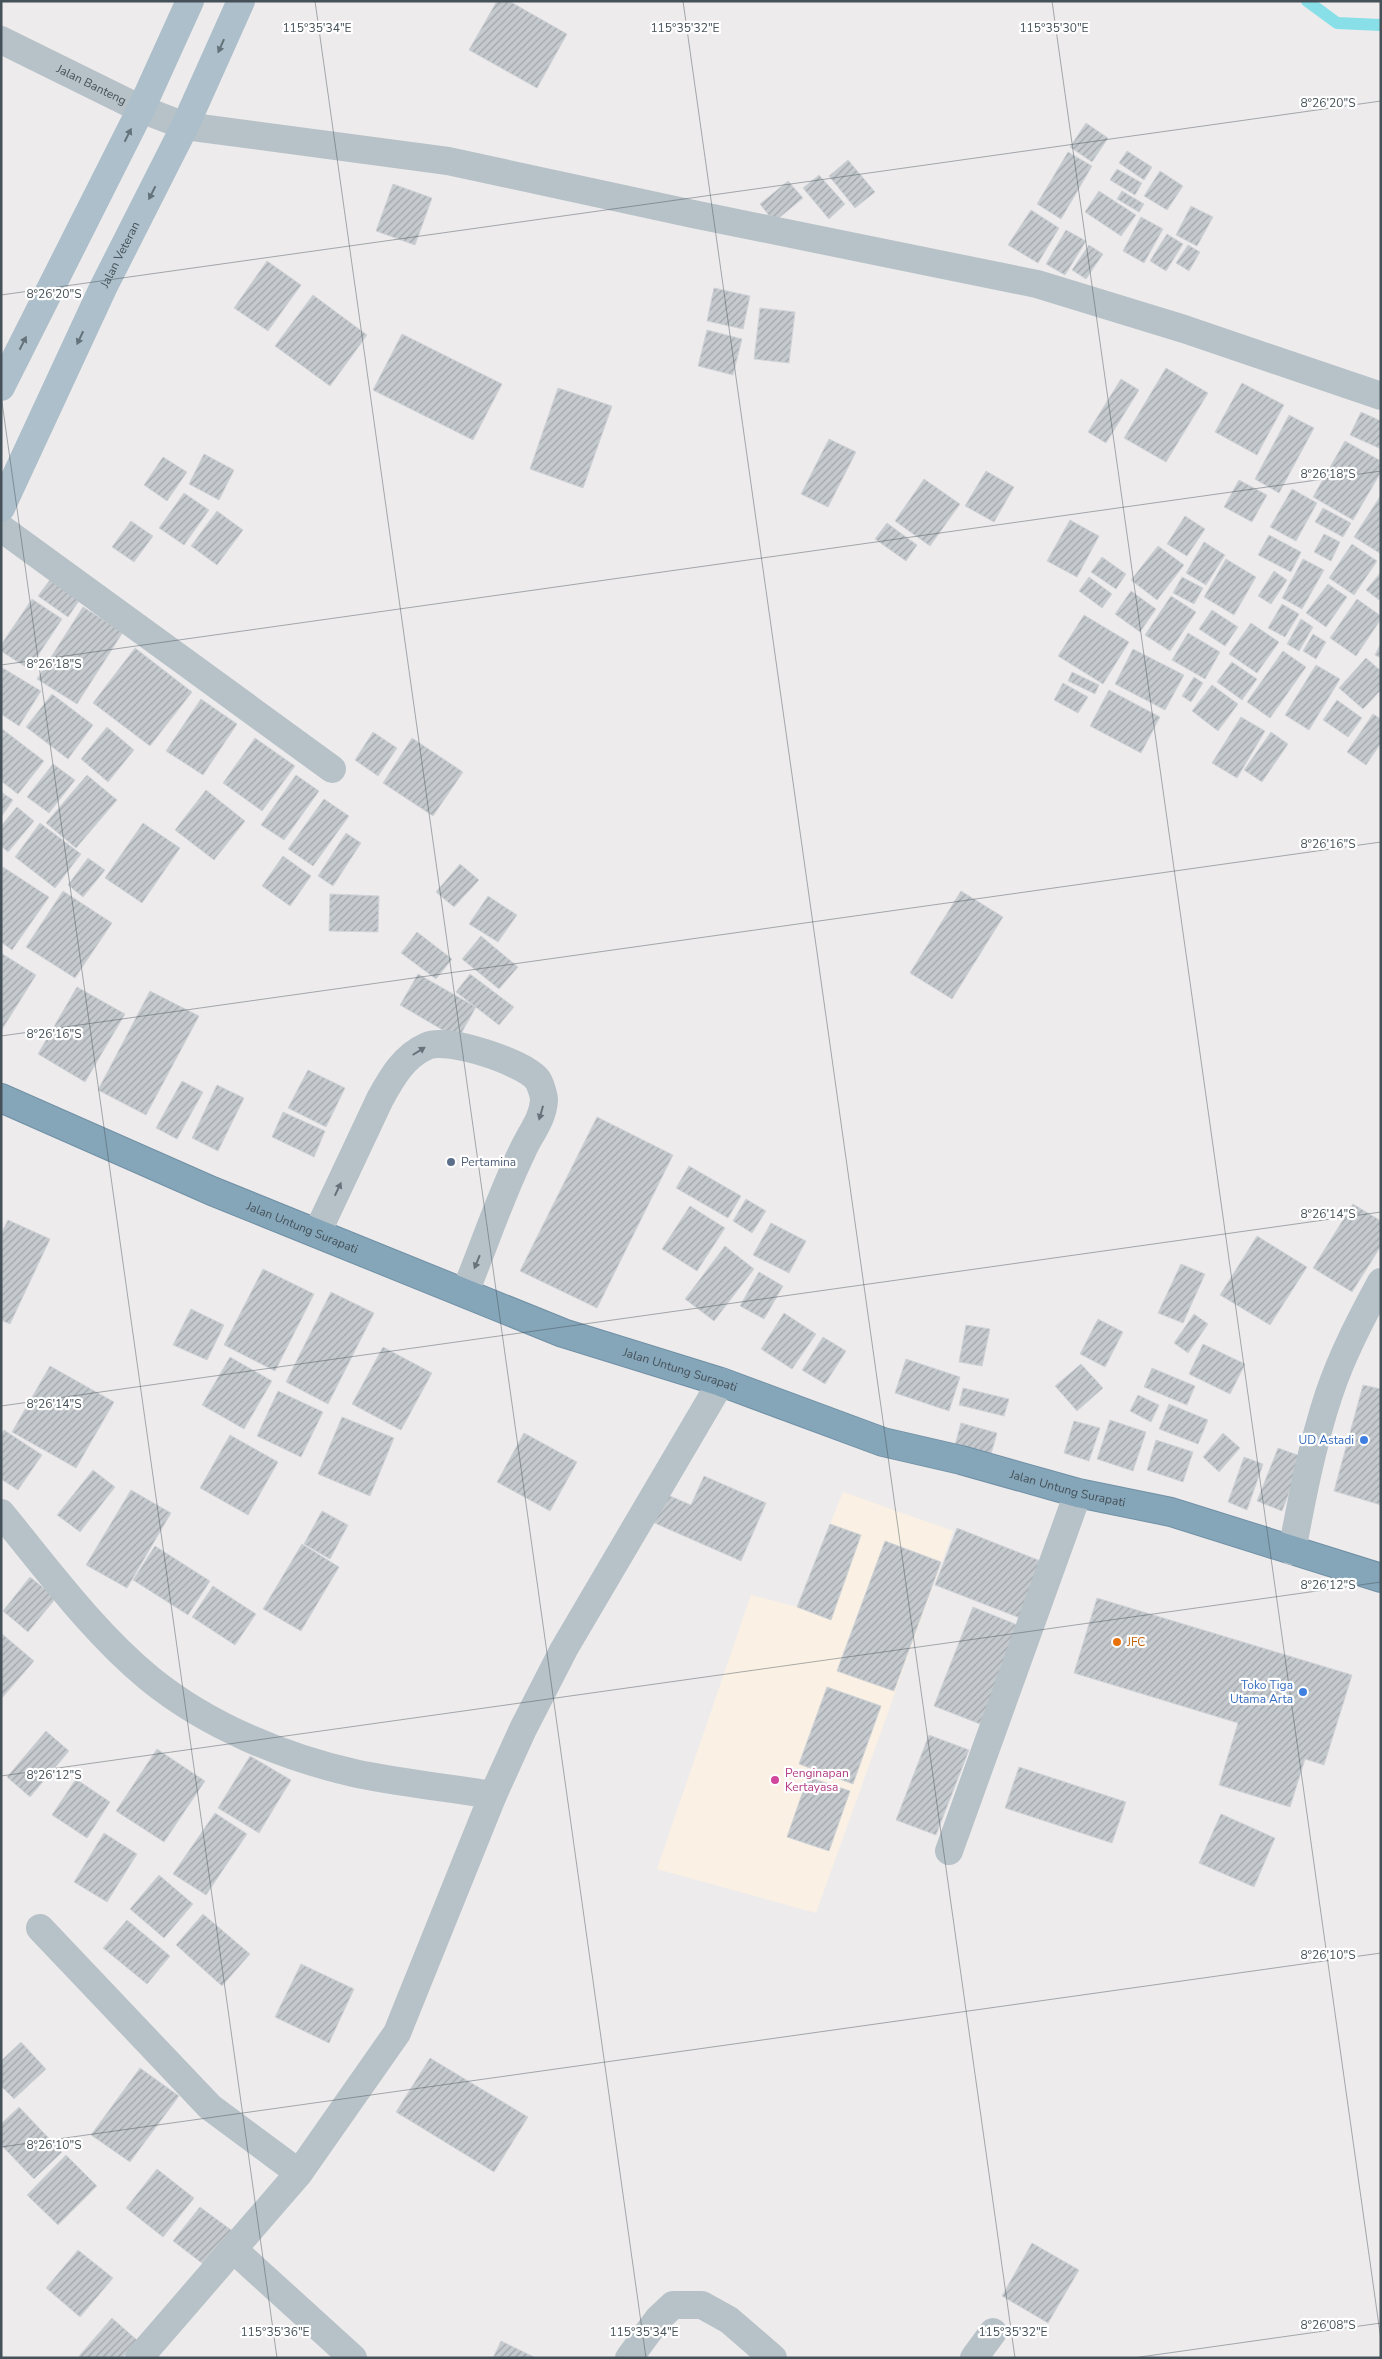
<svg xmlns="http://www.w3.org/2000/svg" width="1382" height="2359" font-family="'Nunito Sans',sans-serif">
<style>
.commercial{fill:#faf1e4}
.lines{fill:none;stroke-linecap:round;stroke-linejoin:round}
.stream{stroke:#89dfe7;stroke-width:12}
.building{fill:url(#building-hatch);stroke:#d0d3d7}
.highway-casing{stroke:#7090a5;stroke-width:30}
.minor{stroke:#b7c2c8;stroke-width:28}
.major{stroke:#acbfca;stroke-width:28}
.highway{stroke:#85a5b9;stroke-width:28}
.oneway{fill:#64727a}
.oneway2{fill:#67737a}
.ticks{fill:none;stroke:#455158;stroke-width:1;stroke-opacity:0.45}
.service-dot{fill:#5c6f8a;stroke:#fff;stroke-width:2}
.shop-dot{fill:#3f7fe0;stroke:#fff;stroke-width:2}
.food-dot{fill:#e8710a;stroke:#fff;stroke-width:2}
.hotel-dot{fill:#d1479c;stroke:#fff;stroke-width:2}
.labels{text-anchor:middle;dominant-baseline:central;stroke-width:4.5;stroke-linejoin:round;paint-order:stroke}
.street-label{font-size:12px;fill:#455158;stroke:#fff}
.service-label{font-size:12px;fill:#4e5e75;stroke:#fff;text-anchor:start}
.shop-label{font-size:12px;fill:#366cbe;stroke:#fff;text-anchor:end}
.food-label{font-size:12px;fill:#c56008;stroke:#fff;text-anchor:start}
.hotel-label{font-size:12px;fill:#b23c85;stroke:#fff;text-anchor:start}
.ticks-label{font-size:12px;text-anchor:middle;fill:#455158;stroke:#fff;stroke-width:4.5;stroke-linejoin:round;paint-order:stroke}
</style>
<defs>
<pattern id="building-hatch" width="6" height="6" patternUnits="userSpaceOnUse" patternTransform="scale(1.25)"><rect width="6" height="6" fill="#c5cace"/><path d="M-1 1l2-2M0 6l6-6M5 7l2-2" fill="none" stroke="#a2a6aa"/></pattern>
</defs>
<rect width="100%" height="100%" fill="#eeebec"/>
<!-- commercial -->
<polygon class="commercial" points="843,1492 953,1531 816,1913 657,1869 751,1595 797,1607"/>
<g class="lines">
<!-- stream -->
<polyline class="stream" points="1307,1 1337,23 1381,25"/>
</g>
<!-- building -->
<g class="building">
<polygon points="497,1 509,1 567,34 537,88 469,50"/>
<polygon points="1086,123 1108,138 1092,162 1070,147"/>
<polygon points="1127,151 1152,167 1144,180 1119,163"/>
<polygon points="1068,152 1092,166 1061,219 1037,204"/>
<polygon points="848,160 875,192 855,208 829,176"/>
<polygon points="1117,169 1142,183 1135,195 1110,180"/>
<polygon points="1160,171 1183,186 1167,210 1144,196"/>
<polygon points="819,175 845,204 829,219 803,188"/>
<polygon points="788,181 803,198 774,222 760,204"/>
<polygon points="393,184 432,198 415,245 376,231"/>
<polygon points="1099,191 1136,215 1121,236 1085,212"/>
<polygon points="1122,191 1144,204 1139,212 1117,199"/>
<polygon points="1191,206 1213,217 1197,246 1176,235"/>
<polygon points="1031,210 1059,228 1038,263 1008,245"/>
<polygon points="1141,217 1163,229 1144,263 1123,251"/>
<polygon points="1066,230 1086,241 1065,275 1046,264"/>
<polygon points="1167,234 1183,244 1166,271 1150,261"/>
<polygon points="1089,245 1103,254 1086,279 1072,270"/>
<polygon points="1188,245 1200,252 1189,271 1176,263"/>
<polygon points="267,261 301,285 268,331 234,308"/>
<polygon points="714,288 750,296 743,329 707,321"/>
<polygon points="313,295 367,335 330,386 275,346"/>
<polygon points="760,308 795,312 789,363 754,359"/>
<polygon points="707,330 742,339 733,375 698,366"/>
<polygon points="402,334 502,384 473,440 373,390"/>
<polygon points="1166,368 1208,393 1166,462 1124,438"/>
<polygon points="1121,379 1139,390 1106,443 1088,432"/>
<polygon points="1242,383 1284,405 1257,455 1215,432"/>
<polygon points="558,388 612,406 583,488 530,469"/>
<polygon points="1361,412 1381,421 1381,449 1350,435"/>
<polygon points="1289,415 1314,428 1279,493 1255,479"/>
<polygon points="829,439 856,452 828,507 801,494"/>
<polygon points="1345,441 1381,461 1381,472 1353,520 1313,497"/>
<polygon points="204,454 234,470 219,500 189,484"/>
<polygon points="163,457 187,472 167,501 144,485"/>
<polygon points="986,471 1014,487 994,522 965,506"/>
<polygon points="924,479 960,504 930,546 895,521"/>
<polygon points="1239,480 1267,495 1252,522 1224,507"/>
<polygon points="1292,489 1317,503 1296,541 1270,527"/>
<polygon points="184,493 209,510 184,545 159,528"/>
<polygon points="1381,495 1381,554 1354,537"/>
<polygon points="1323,508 1351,523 1343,537 1315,522"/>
<polygon points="217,511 243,530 217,565 191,546"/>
<polygon points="1185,516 1205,529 1187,556 1167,544"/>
<polygon points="1070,520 1099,536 1077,577 1047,561"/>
<polygon points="131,521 153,536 134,562 112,547"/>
<polygon points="887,523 917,545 906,561 875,539"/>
<polygon points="1324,534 1340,542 1331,561 1314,552"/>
<polygon points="1269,535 1301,552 1291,572 1258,555"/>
<polygon points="1204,542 1225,555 1206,585 1186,573"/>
<polygon points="1352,544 1377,561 1354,595 1329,578"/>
<polygon points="1158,546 1184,565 1157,600 1131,580"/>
<polygon points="1102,557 1126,574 1116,589 1091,572"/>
<polygon points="1226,559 1256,577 1234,615 1204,597"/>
<polygon points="1303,559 1324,570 1302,609 1282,598"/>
<polygon points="1274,571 1287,580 1271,604 1258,596"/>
<polygon points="1381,572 1381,598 1379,600 1366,590"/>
<polygon points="52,577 81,598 68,617 38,596"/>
<polygon points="1089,577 1112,594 1102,608 1079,591"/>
<polygon points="1182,577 1203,588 1194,604 1173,593"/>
<polygon points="1328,584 1347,597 1326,627 1306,613"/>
<polygon points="1131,591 1156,609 1140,632 1115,614"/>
<polygon points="1171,596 1196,612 1170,651 1145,635"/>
<polygon points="32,599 62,619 29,669 1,651 1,645"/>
<polygon points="1357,599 1381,616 1381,619 1356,656 1330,638"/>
<polygon points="1282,604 1299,614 1285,637 1268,628"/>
<polygon points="83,607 123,632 77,704 37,679"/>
<polygon points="1212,610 1238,627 1225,646 1199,629"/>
<polygon points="1084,615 1129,642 1103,684 1058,656"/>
<polygon points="1301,619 1313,627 1299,651 1287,644"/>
<polygon points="1251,623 1279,642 1257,673 1229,654"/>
<polygon points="1188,633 1220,652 1205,679 1172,660"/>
<polygon points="1313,634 1326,642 1316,659 1303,651"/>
<polygon points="1381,643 1381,658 1375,655"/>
<polygon points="135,648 192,692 150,746 93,703"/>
<polygon points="1133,649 1184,675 1165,710 1115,684"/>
<polygon points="1283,651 1306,667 1270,718 1247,702"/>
<polygon points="1366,658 1381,671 1381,690 1363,709 1339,688"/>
<polygon points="1232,662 1257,679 1242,700 1217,682"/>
<polygon points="1316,665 1340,679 1309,730 1285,715"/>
<polygon points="1,667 41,691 19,726 1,714"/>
<polygon points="1072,672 1099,685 1095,694 1068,681"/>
<polygon points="1194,677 1203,683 1191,702 1182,696"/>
<polygon points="1063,683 1088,697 1078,713 1054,700"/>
<polygon points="1212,685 1238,704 1218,731 1192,711"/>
<polygon points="1109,690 1160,717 1141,753 1090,726"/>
<polygon points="52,694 93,725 68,759 26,727"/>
<polygon points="201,699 237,724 203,775 166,751"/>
<polygon points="1337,700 1362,718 1348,737 1323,720"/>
<polygon points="1373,714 1381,719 1381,743 1366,765 1347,752"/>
<polygon points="1241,717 1265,731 1237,778 1212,763"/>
<polygon points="107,727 134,750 108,782 81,759"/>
<polygon points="1,728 44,761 18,794 1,781"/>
<polygon points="373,732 397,748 378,776 355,760"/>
<polygon points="1271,732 1288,744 1262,782 1244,770"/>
<polygon points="255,738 295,766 262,811 223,783"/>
<polygon points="412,738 463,772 433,816 383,783"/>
<polygon points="53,764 75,780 49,813 27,797"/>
<polygon points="87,775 117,800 76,848 46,823"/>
<polygon points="296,775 319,791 284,840 261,825"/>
<polygon points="206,790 245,821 214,860 175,830"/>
<polygon points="1,792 13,800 1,817"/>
<polygon points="324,799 349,816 313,866 288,849"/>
<polygon points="17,807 34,821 8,852 1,846 1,826"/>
<polygon points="40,823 81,854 55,888 15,857"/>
<polygon points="143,823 180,848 142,903 105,878"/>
<polygon points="346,833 361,843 333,886 318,876"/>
<polygon points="283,856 311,876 290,906 262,886"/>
<polygon points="88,858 105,870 83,897 68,885"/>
<polygon points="460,864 479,880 454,907 436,892"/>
<polygon points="3,867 49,897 12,950 1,942 1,870"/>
<polygon points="63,891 112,923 75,978 26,947"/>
<polygon points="961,891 1003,917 952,999 910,973"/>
<polygon points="330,894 379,896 378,932 329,931"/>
<polygon points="488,896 517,915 498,942 469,924"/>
<polygon points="417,932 452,959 436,979 401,953"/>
<polygon points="481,936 518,967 499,989 462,959"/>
<polygon points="1,953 36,975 1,1031"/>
<polygon points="418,974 476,1007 458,1039 400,1005"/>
<polygon points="470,974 514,1007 499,1025 456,992"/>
<polygon points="77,987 125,1014 85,1082 38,1054"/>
<polygon points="150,991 199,1016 146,1115 98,1090"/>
<polygon points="308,1070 345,1088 326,1127 288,1108"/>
<polygon points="182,1081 203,1092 177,1139 156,1128"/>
<polygon points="217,1085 244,1098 218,1151 192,1138"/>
<polygon points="283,1112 325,1131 314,1157 272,1137"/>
<polygon points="597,1117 673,1155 597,1308 520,1271"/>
<polygon points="689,1166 741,1196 728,1218 676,1188"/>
<polygon points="746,1199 766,1211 752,1233 733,1221"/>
<polygon points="1353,1204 1381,1221 1381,1246 1352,1292 1313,1268"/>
<polygon points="690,1206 725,1228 697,1271 662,1249"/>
<polygon points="8,1220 50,1239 10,1324 1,1320 1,1234"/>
<polygon points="771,1223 806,1241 789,1273 753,1255"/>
<polygon points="1257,1236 1307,1267 1270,1325 1220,1295"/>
<polygon points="725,1246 754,1269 714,1321 685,1299"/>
<polygon points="1181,1264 1205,1274 1183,1323 1158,1313"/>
<polygon points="263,1269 314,1294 275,1371 224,1345"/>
<polygon points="759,1272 783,1286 764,1319 740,1306"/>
<polygon points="331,1292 374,1313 328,1404 286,1382"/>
<polygon points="191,1309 224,1325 207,1360 173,1345"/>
<polygon points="784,1313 816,1334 792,1369 761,1349"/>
<polygon points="1194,1314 1208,1324 1188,1353 1174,1343"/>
<polygon points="1098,1319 1123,1332 1105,1367 1080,1354"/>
<polygon points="966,1325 990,1329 982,1366 959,1362"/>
<polygon points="823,1337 846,1351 825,1384 802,1370"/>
<polygon points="1203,1344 1245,1364 1230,1394 1189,1374"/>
<polygon points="383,1347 432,1373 401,1430 352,1404"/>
<polygon points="230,1357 272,1381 244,1429 202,1405"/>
<polygon points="906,1359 960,1377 949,1411 895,1393"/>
<polygon points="1081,1364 1103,1388 1077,1411 1055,1386"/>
<polygon points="50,1366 114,1402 76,1468 12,1432"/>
<polygon points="1152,1368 1195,1386 1187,1405 1144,1387"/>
<polygon points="1363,1385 1381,1389 1381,1505 1334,1491"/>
<polygon points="963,1388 1009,1399 1004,1416 959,1405"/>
<polygon points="278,1391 323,1412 301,1457 257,1436"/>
<polygon points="1138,1395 1159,1405 1151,1422 1130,1411"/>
<polygon points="1169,1404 1208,1420 1198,1444 1159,1429"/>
<polygon points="342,1417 394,1438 370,1496 318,1474"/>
<polygon points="1110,1420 1146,1432 1133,1471 1097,1459"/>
<polygon points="1074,1421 1100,1428 1089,1461 1064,1453"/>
<polygon points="961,1423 997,1433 991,1454 955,1445"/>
<polygon points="4,1430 42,1455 18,1490 1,1479 1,1434"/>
<polygon points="524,1433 577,1462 550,1511 497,1482"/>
<polygon points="1223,1433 1240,1448 1219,1472 1203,1457"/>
<polygon points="230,1435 278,1462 248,1515 200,1488"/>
<polygon points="1156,1440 1193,1452 1183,1482 1147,1470"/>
<polygon points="1278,1448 1303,1457 1282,1511 1257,1501"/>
<polygon points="1244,1457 1263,1464 1247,1510 1228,1502"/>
<polygon points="93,1470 115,1487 80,1532 57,1515"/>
<polygon points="704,1476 766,1503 741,1561 650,1521 663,1493 691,1505"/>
<polygon points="131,1490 171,1513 127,1588 86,1565"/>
<polygon points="322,1511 348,1525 330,1559 304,1544"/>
<polygon points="830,1524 861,1535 831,1620 797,1607"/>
<polygon points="957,1528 1048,1564 1025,1620 935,1585"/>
<polygon points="885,1541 941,1562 894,1691 837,1671"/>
<polygon points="302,1544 339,1567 301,1631 263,1609"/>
<polygon points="155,1546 210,1581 188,1615 133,1580"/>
<polygon points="30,1577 56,1598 28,1632 3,1611"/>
<polygon points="213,1586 256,1614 235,1645 192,1617"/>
<polygon points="1097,1598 1352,1675 1324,1765 1305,1759 1290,1807 1219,1785 1238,1723 1074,1673"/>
<polygon points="973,1607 1020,1626 980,1724 934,1706"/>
<polygon points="1,1633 34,1661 1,1699"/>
<polygon points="827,1687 881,1706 853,1784 799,1764"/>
<polygon points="46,1731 69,1751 30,1797 7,1777"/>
<polygon points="929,1735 969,1750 936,1835 896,1820"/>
<polygon points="157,1749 205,1781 164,1842 116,1811"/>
<polygon points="250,1756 291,1780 259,1833 218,1808"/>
<polygon points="1019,1767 1126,1802 1112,1843 1005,1808"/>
<polygon points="808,1777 850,1791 829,1851 787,1837"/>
<polygon points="76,1779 110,1802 87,1838 52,1815"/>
<polygon points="215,1813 247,1834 206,1895 173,1874"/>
<polygon points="1221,1814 1275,1838 1254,1887 1199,1863"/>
<polygon points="104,1833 137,1854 107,1902 74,1882"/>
<polygon points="159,1875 193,1904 164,1938 130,1909"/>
<polygon points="203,1914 250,1954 222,1986 176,1945"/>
<polygon points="127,1920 170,1956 147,1984 103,1948"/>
<polygon points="301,1964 354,1989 329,2043 275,2017"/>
<polygon points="21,2042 46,2069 14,2099 1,2086 1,2061"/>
<polygon points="430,2058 528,2117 494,2172 396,2112"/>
<polygon points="140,2068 179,2096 130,2162 91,2135"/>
<polygon points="19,2107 62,2152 34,2179 1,2145 1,2124"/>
<polygon points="66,2155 97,2186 58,2225 27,2195"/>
<polygon points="157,2169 194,2198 163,2237 126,2208"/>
<polygon points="200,2207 234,2232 207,2267 173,2241"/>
<polygon points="1032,2243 1079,2270 1048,2323 1002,2296"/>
<polygon points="78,2250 113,2278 80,2317 46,2288"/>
<polygon points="112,2318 138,2341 122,2358 82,2358 79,2356"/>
<polygon points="501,2341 536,2358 493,2358"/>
</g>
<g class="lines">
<!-- highway casing -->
<g class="highway-casing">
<g id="highway">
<path id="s3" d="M1 1098 212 1191 563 1333 721 1382 883 1442 961 1460 1078 1493 1171 1512 1381 1578"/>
</g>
</g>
<!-- minor -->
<g class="minor">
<path id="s1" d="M1 40 141 109 185 126 448 161 693 214 1037 284 1184 329 1381 396"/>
<polyline points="1,528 332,769"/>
<path d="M317 1233 380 1099C392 1077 404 1056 427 1046 448 1037 523 1062 537 1079 540 1082 544 1096 544 1100 543 1120 529 1135 522 1152 500 1197 484 1246 465 1292"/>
<path d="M1 1513C48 1570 93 1632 150 1679 208 1726 285 1758 358 1774 403 1783 448 1788 493 1795"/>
<path d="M1292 1551C1302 1498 1312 1445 1329 1394 1342 1355 1361 1319 1381 1282"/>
<polyline points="949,1851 1078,1493"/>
<polyline points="40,1928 210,2107 299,2173"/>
<polyline points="234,2250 353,2358"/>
<polyline points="139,2358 299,2173 397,2033 493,1795 523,1729 564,1649 721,1382"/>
<polyline points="629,2358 658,2319 673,2305 702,2305 729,2320 773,2358"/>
<polyline points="974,2358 993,2332"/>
</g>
<!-- major -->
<g class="major">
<polyline points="1,387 141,109 190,1"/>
<path id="s2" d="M1 508 103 288 185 126 241 1"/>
</g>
<!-- highway -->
<use href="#highway" class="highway"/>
</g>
<!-- one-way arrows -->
<defs><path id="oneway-solid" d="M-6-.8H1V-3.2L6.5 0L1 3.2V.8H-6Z" transform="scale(1.25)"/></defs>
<g class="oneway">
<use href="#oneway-solid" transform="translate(221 46) rotate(114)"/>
<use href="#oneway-solid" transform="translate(128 135) rotate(-63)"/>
<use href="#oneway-solid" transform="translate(152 193) rotate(117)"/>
<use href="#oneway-solid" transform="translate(80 338) rotate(115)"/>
<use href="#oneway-solid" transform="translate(23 343) rotate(-63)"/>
</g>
<g class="oneway2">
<use href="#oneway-solid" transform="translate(419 1051) rotate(-32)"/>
<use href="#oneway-solid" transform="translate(541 1113) rotate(106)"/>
<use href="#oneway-solid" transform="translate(338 1189) rotate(-65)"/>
<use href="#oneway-solid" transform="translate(477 1262) rotate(112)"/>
</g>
<!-- ticks -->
<path class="ticks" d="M315 1 646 2358M683 1 1015 2358M1052 1 1381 2340M1 295 1381 101M1 395 277 2358M1 665 1381 471M1 1036 1381 842M1 1406 1381 1212M1 1776 1381 1582M1 2147 1381 1953M1133 2358 1381 2323"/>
<!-- markers -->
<circle class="service-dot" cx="451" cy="1162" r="5"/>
<g class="shop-dot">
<circle cx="1364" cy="1440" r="5"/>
<circle cx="1303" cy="1692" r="5"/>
</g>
<circle class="food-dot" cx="1117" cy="1642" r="5"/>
<circle class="hotel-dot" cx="775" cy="1780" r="5"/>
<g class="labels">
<!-- street labels -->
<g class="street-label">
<text stroke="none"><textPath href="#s1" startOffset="101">Jalan Banteng</textPath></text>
<text stroke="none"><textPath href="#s2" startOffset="280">Jalan Veteran</textPath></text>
<text stroke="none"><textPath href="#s3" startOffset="328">Jalan Untung Surapati</textPath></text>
<text stroke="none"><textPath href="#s3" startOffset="732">Jalan Untung Surapati</textPath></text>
<text stroke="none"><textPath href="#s3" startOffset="1138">Jalan Untung Surapati</textPath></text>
</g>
<!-- service labels -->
<g class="service-label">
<text x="461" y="1162">Pertamina</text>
</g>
<!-- shop labels -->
<g class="shop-label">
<text x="1354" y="1440">UD Astadi</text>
<text x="1293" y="1685">Toko Tiga<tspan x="1293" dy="14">Utama Arta</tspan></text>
</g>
<!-- food labels -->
<g class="food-label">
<text x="1127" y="1642">JFC</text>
</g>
<!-- hotel labels -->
<g class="hotel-label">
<text x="785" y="1773">Penginapan<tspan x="785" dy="14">Kertayasa</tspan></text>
</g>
</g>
<g class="ticks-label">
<text x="317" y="32">115°35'34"E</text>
<text x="685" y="32">115°35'32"E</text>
<text x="1054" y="32">115°35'30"E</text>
<text x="1328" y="107">8°26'20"S</text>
<text x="54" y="298">8°26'20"S</text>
<text x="1328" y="478">8°26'18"S</text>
<text x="54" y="668">8°26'18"S</text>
<text x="1328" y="848">8°26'16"S</text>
<text x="54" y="1038">8°26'16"S</text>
<text x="1328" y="1218">8°26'14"S</text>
<text x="54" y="1408">8°26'14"S</text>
<text x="1328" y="1589">8°26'12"S</text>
<text x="54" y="1779">8°26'12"S</text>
<text x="1328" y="1959">8°26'10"S</text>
<text x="54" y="2149">8°26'10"S</text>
<text x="1328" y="2329">8°26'08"S</text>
<text x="275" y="2336">115°35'36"E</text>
<text x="644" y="2336">115°35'34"E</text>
<text x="1013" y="2336">115°35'32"E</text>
</g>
<!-- border -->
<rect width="1382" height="2359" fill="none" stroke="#455158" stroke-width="5"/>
</svg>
